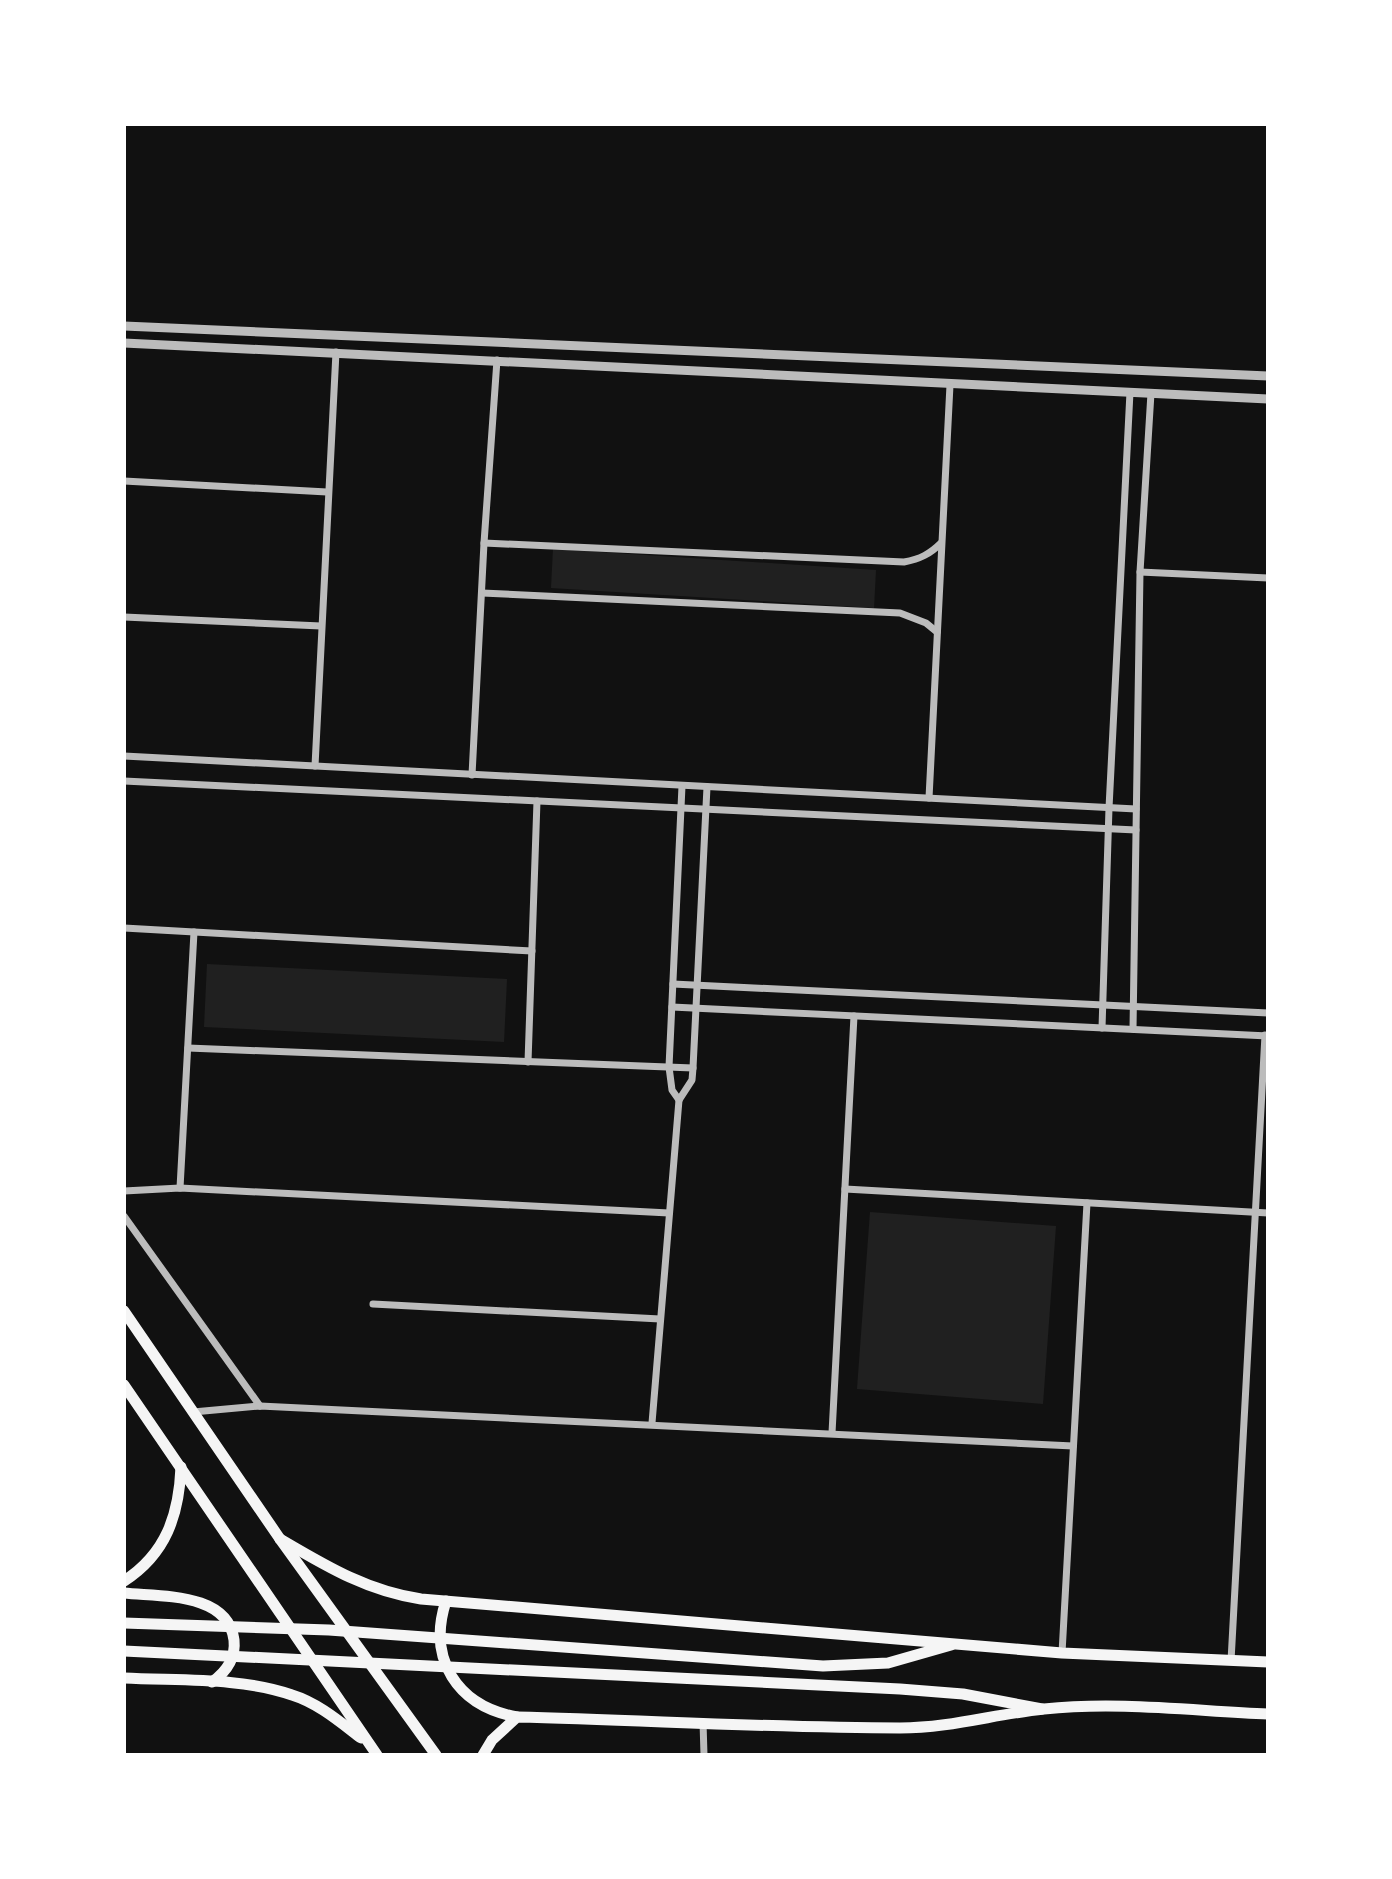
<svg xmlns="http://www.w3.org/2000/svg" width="1392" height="1879" font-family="'Archivo Narrow',sans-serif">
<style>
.green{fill:#202020}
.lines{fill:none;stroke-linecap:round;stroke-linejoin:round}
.minor{stroke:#bcbcbc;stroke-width:7}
.tertiary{stroke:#bcbcbc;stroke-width:9}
.primary{stroke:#f5f5f5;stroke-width:11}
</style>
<rect width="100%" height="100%" fill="#111"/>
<!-- green -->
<g class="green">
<polygon points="553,549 876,570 874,608 551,588"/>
<polygon points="207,964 507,979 504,1042 204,1027"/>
<polygon points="870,1212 1056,1226 1043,1404 857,1389"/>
</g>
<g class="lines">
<!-- minor -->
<g class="minor">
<polyline points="124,481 327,492"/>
<path d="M484 543 904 562C920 559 930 554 941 543"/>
<polyline points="1140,572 1268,578"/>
<polyline points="482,593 900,613 926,623 937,632"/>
<polyline points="124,617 321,626"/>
<polyline points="124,756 1136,809"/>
<polyline points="315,766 336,352"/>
<polyline points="472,775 484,543 497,360"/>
<polyline points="124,781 1136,830"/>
<polyline points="929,798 950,385"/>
<polyline points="124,928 532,951"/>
<polyline points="673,984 1268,1013"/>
<polyline points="672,1007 1268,1036"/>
<polyline points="1102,1028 1109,808 1130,392"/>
<polyline points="1133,1029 1140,572 1151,393"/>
<polyline points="188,1048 693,1068"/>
<polyline points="528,1062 537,801"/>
<polyline points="679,1100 672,1090 669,1067 682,786"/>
<polyline points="180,1188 194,932"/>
<polyline points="845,1189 1268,1213"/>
<polyline points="124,1191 180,1188 669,1213"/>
<polyline points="124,1216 260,1406"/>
<polyline points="373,1304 660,1319"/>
<polyline points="193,1412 260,1406 1073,1446"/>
<polyline points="652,1423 679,1100 692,1080 693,1068 707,787"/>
<polyline points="832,1433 854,1016"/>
<polyline points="1062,1653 1087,1203"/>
<polyline points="1231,1661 1265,1035"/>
<polyline points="703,1722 704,1755"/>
</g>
<!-- tertiary -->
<g class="tertiary">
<polyline points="124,326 1268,376"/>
<polyline points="124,343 1268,399"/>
</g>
<!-- primary -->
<g class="primary">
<polyline points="124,1311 280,1539 436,1755"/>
<polyline points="124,1385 377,1755"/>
<path d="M280 1539C326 1566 367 1591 421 1599L1062 1653 1268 1662"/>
<path d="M124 1581C166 1554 179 1515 181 1467"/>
<path d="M124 1593C160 1597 228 1592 234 1640 236 1659 226 1672 212 1682"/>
<path d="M446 1601C427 1659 457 1706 517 1717"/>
<polyline points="124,1623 329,1630 823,1666 888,1663 951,1645"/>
<polyline points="124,1651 900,1689 963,1694 1042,1709"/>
<path d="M124 1678C179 1681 240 1677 292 1695 318 1703 340 1722 361 1738"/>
<path d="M483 1755 492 1740 517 1717C644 1720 772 1728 900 1728 950 1728 995 1714 1044 1709 1118 1701 1194 1711 1268 1714"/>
</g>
</g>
<!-- border -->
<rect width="1392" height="1879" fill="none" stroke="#ffffff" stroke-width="252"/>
</svg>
